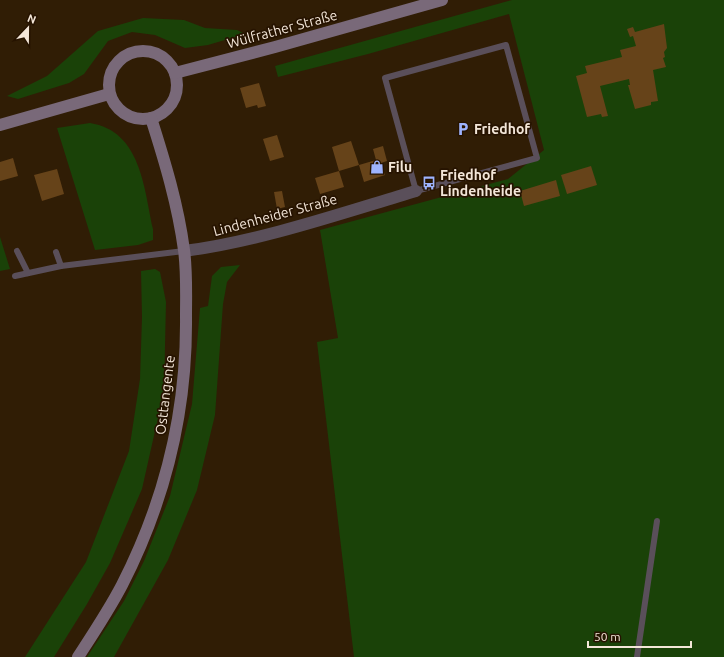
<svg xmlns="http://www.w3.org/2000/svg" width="724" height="657" font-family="Ubuntu,sans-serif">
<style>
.green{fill:#1a4208}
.building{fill:#664319}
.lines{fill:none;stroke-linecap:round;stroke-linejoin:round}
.lane{stroke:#5a4f5a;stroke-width:6}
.street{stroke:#5a4f5a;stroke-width:12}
.secondary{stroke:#796979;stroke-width:12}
.labels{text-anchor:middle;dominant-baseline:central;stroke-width:3.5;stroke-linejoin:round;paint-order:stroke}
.street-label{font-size:14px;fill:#f3e6d8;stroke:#261300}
.poi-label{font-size:14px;font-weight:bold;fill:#f3e6d8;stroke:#261300;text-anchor:start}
</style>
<rect width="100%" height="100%" fill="#301d05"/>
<!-- green -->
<g class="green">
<polygon points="512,0 724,0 724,657 354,657 317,342 338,338 320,230 508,179 544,150 509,14 368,54 278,77 275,66"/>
<polygon points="143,18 184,20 205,28 237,30 245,34 208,45 185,48 155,35 132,32 108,41 84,74 69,83 18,99 7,96 47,76 98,31"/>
<path d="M90 123C141 131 144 188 153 229V240L138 245 95 250 57 128Z"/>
<polygon points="0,237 10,269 0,271"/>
<polygon points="240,265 227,282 223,304 215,415 197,490 168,560 114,657 87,657 124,601 144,561 170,496 192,404 200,308 208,306 212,276 221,267"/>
<polygon points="155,269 160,272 166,302 164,391 142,489 110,563 87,604 54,657 25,657 86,562 129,451 140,379 142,317 141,271"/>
</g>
<!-- building -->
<g class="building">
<polygon points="664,24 667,48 664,52 665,57 663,58 666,67 653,70 658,101 651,102 651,105 635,109 628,85 630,85 629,79 600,86 608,116 602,117 601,114 587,117 576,76 587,73 585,66 622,57 620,50 636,46 633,36 630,37 627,29 633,27 635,32"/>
<polygon points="259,83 266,106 258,108 257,105 246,108 240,88"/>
<polygon points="277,135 284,157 270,161 263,139"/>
<polygon points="351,141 359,165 376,160 373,149 383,146 387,161 381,163 385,175 364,182 359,165 339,171 344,187 320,194 315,178 339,171 332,147"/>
<polygon points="13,158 18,176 0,181 0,162"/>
<polygon points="591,166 597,185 567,194 561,175"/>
<polygon points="57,169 64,194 42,201 34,175"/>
<polygon points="556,180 560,196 524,206 520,191"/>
<polygon points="282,191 285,207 277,209 274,192"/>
</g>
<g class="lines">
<!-- lane -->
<g class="lane">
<polygon points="506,45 537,158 416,191 385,78"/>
<polyline points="17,251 28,273"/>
<polyline points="56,252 61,266"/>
<polyline points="15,276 61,266 184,251"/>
<polyline points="637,657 657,521"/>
</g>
<!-- street -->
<path class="street" d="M184 251C261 241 342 213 416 191"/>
<!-- secondary -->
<g class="secondary">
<circle cx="143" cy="85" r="34"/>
<polyline points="175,73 275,47 442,0"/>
<polyline points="0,125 109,94"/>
<path d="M78 657C93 634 109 610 122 585 165 501 187 411 186 317 186 295 187 272 184 250 178 205 165 162 151 118"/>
</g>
</g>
<!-- icons -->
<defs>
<g id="parking-bare" transform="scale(1.08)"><path d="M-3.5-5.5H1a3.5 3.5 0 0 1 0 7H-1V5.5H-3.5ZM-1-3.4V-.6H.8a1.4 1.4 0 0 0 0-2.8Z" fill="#9eb3fd" stroke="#261300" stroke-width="2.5" paint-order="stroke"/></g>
<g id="shop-bare" transform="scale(1.08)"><path d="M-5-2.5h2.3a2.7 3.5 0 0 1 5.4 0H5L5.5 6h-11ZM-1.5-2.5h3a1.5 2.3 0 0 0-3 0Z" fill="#9eb3fd" stroke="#261300" stroke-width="2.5" paint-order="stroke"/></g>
<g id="bus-bare" transform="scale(1.08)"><path d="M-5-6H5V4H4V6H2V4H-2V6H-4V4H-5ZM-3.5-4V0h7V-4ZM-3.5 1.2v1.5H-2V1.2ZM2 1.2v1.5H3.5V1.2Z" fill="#9eb3fd" stroke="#261300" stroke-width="2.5" paint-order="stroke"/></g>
</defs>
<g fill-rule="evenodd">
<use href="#parking-bare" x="463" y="129"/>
<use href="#shop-bare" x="377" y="167"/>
<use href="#bus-bare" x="429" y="183"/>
</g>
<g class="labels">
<!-- street labels -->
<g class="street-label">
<text transform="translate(282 29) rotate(-15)">Wülfrather Straße</text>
<text transform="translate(275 215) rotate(-15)">Lindenheider Straße</text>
<text transform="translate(165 395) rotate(-83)">Osttangente</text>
</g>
<!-- poi labels -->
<g class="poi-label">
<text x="474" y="129">Friedhof</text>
<text x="388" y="167">Filu</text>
<text x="440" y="175">Friedhof<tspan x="440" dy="16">Lindenheide</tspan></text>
</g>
</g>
<!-- north arrow -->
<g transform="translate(28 28) rotate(22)" stroke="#261300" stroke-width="3" paint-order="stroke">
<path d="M0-3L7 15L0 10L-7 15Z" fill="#f3e6d8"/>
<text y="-6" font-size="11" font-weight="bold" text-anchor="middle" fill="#f3e6d8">N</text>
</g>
<!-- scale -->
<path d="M588 641v6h103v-6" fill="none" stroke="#f3e6d8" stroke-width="2"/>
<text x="594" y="641" font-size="12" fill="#f3e6d8" stroke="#261300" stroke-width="3" paint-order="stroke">50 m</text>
</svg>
